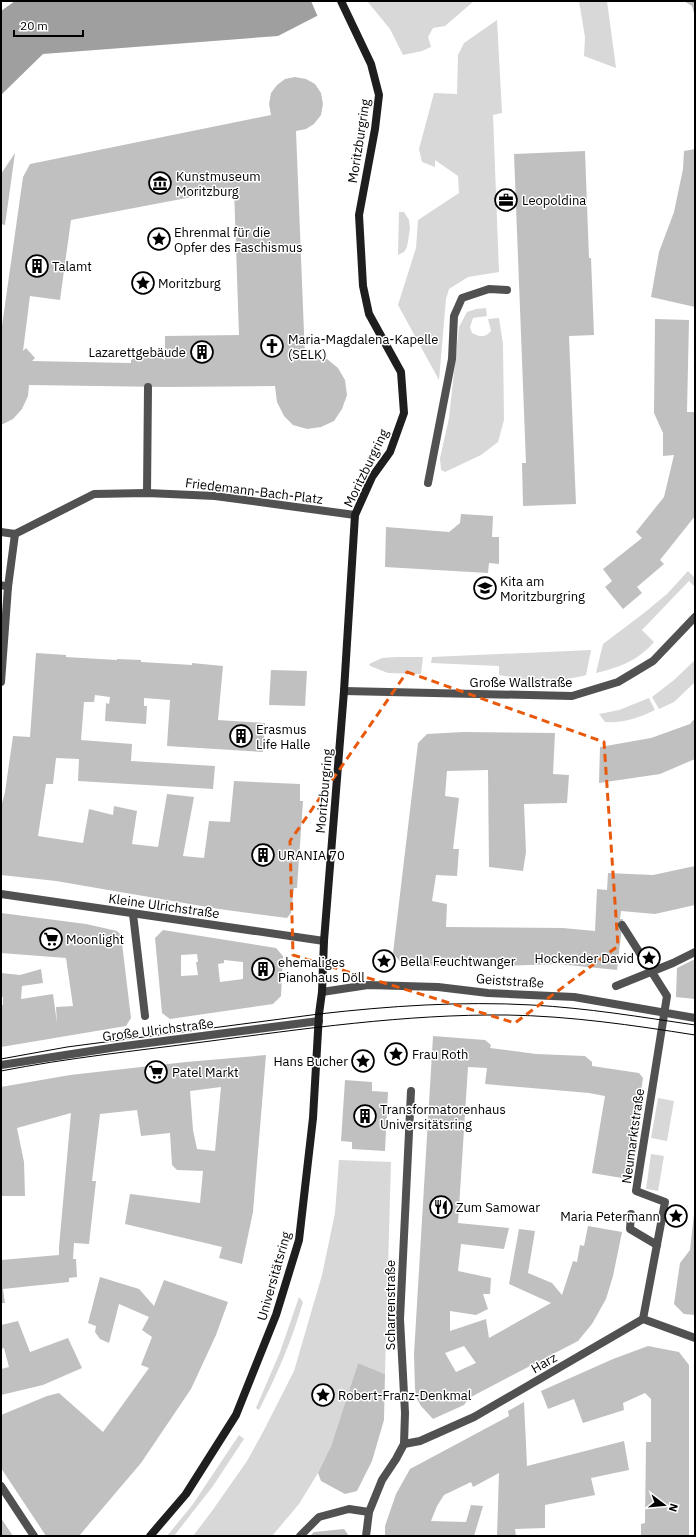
<svg xmlns="http://www.w3.org/2000/svg" width="696" height="1537" font-family="'IBM Plex Sans',sans-serif">
<style>
.green{fill:#d8d8d8}
.water{fill:#9f9f9f}
.pier{fill:#fff}
.building{fill:#c0c0c0;fill-rule:evenodd}
.lines{fill:none;stroke-linecap:round;stroke-linejoin:round}
.lane{stroke:#515151;stroke-width:8}
.street{stroke:#515151;stroke-width:8}
.secondary{stroke:#1e1e1e;stroke-width:8}
.tram{stroke:#000;stroke-width:1}
.marked{fill:none;stroke:#e8590c;stroke-width:3;stroke-dasharray:8 5;stroke-linejoin:round}
.labels{text-anchor:middle;dominant-baseline:central;stroke-width:3;stroke-linejoin:round;paint-order:stroke}
.street-label{font-size:13px;fill:#000;stroke:#fff}
.poi-label{font-size:13px;fill:#000;stroke:#fff;text-anchor:start}
</style>
<rect width="100%" height="100%" fill="#fff"/>
<!-- green -->
<g class="green">
<polygon points="367,1 474,1 445,26 433,28 428,37 431,47 422,51 403,55 390,29"/>
<polygon points="579,1 607,1 616,68 584,56 585,37"/>
<polygon points="497,20 502,113 493,115 499,272 468,277 449,289 446,299 439,380 398,305 416,248 418,220 459,193 458,176 435,160 435,167 422,162 419,149 434,93 457,94 458,55 464,43"/>
<polygon points="399,212 404,212 409,220 410,229 407,247 404,252 398,255"/>
<path d="M486 308 487 316 473 318 470 327 472 333C480 337 485 338 491 331L488 319 499 318 503 344 504 420 498 442 481 455 445 472 441 470 440 458 449 418 459 327 467 312 476 309Z"/>
<path d="M688 571 695 578V587L689 581 642 630 654 642C639 660 618 668 596 673L603 644 644 613 667 594Z"/>
<path d="M591 650 586 675C552 684 532 681 499 675V666L431 663 432 657Z"/>
<polygon points="396,657 423,657 421,674 388,673 370,666 369,664 382,658"/>
<polygon points="695,660 695,682 674,702 659,709 652,697 674,680"/>
<path d="M649 698 655 710C639 718 624 723 605 722L599 714 619 710Z"/>
<polygon points="658,1098 674,1101 667,1141 651,1138"/>
<polygon points="651,1154 664,1156 658,1191 646,1189"/>
<polygon points="339,1160 391,1162 385,1374 358,1363 331,1446 318,1473 299,1504 272,1536 193,1536 212,1511 247,1461 263,1432 294,1371 322,1275 335,1213"/>
<path d="M299 1297 303 1302C292 1340 277 1375 259 1410L256 1408 280 1352Z"/>
<polygon points="239,1435 244,1439 213,1486 174,1536 167,1536 193,1504"/>
</g>
<!-- water -->
<polygon class="water" points="15,1 346,1 278,36 43,54 1,95 1,11"/>
<!-- pier -->
<polygon class="pier" points="311,1 348,1 318,17"/>
<!-- building -->
<g class="building">
<polygon points="684,1 695,1 695,17 692,6"/>
<path d="M295 77 306 79 315 84 321 93 323 104 321 115 314 124 306 129 296 131 305 358 312 357 327 359 338 368 345 380 347 395 342 409 334 421 321 427 307 429 293 425 284 416 277 402 275 386 165 387 29 385 28 396 22 409 13 419 1 425V333L23 177 30 164 271 115 269 104 271 93 277 85 285 79ZM234 189 239 335 165 336V360L148 350 131 360V363L32 361 35 358 26 348 23 351 30 296 60 300 71 220Z"/>
<polygon points="695,149 695,307 651,297 659,252 674,212 683,169 684,151"/>
<polygon points="585,151 589,258 591,258 594,335 569,336 576,504 523,506 522,463 526,463 514,154"/>
<polygon points="15,153 5,225 1,224 1,174"/>
<polygon points="655,319 689,320 687,412 695,412 695,516 660,560 664,564 637,587 642,593 623,609 605,587 612,581 603,569 642,538 636,532 664,497 674,455 663,456 663,433 654,413"/>
<polygon points="461,514 493,516 492,537 499,537 499,564 489,563 488,573 385,567 386,527 449,532 460,523"/>
<polygon points="36,653 66,655 66,657 117,660 117,659 141,660 141,662 192,665 192,663 223,666 218,720 265,723 263,752 167,746 170,700 144,698 144,706 147,706 146,724 105,721 106,703 109,704 110,697 95,695 94,702 84,702 81,740 132,744 131,761 215,766 213,789 78,781 79,759 56,758 53,784 46,784 38,836 83,843 89,809 113,815 114,806 137,811 132,844 158,847 167,794 194,797 183,856 204,858 209,821 230,822 234,781 300,784 300,801 303,801 297,888 294,888 291,913 287,918 219,909 56,881 1,875 1,807 5,792 13,736 30,737"/>
<polygon points="271,670 307,671 305,706 269,705"/>
<polygon points="695,718 695,759 660,774 599,783 600,747 651,738 690,724"/>
<polygon points="463,732 555,733 553,774 569,775 567,803 524,804 526,852 523,871 489,867 488,770 447,771 445,796 459,798 453,849 459,849 457,876 436,875 432,901 447,904 446,927 563,928 595,931 597,889 607,890 608,873 653,875 695,866 695,905 655,914 621,911 620,919 623,919 617,970 558,964 503,966 444,966 402,964 393,953 418,743 427,734"/>
<polygon points="1,913 86,924 117,931 121,935 131,1018 126,1026 1,1047 1,1005 3,1005 3,997 1,997 1,973 20,975 41,969 43,983 22,986 21,999 53,994 57,1023 56,1007 73,1006 66,958 1,953"/>
<path d="M163 930 276 948 283 956 281 996 273 1004 170 1019 162 1013 155 938ZM197 954 198 962H196L198 975 181 976V955ZM224 960 243 962V979L220 982 218 964 224 963Z"/>
<polygon points="695,959 695,999 676,997 677,968"/>
<path d="M433 1036 485 1040 491 1045 490 1048 536 1054 585 1056 592 1062V1066L639 1073 643 1078 628 1179 592 1173 605 1096 589 1093 485 1084 487 1068 468 1067 458 1223 509 1228 504 1249 461 1244 458 1271 491 1278 490 1294H483L488 1309 476 1315 450 1311V1331L486 1319 489 1338 551 1303 509 1284 519 1229 535 1231 528 1273 552 1283 562 1295 573 1261 577 1262 580 1245 584 1246 588 1226 622 1232 613 1276 606 1299 592 1324 578 1341 469 1398 464 1405 433 1419 421 1406 417 1399 415 1389 414 1354ZM464 1346 476 1363 456 1372 445 1353Z"/>
<path d="M266 1055 253 1212 242 1264 219 1258 222 1247 125 1224 130 1194 200 1203 203 1171 177 1170 172 1165 170 1133 141 1136 137 1110 100 1114 92 1181H96L89 1244 74 1243 73 1259H76L77 1277 69 1278V1282L3 1289 5 1303H1V1260L59 1255V1247L71 1113 17 1128 24 1162 25 1196H1V1087L70 1075 186 1062ZM221 1087 215 1151 197 1149 193 1130 190 1091Z"/>
<polygon points="345,1080 372,1082 372,1091 388,1092 385,1151 352,1149 352,1142 341,1141"/>
<polygon points="694,1214 695,1214 695,1315 684,1314 674,1304 680,1263 690,1250"/>
<polygon points="100,1277 139,1289 154,1306 164,1280 228,1302 216,1335 191,1389 141,1463 79,1536 46,1536 1,1468 1,1415 47,1396 59,1393 103,1432 149,1368 141,1365 152,1337 142,1330 149,1317 119,1304 109,1343 100,1339 95,1332 96,1326 88,1323"/>
<polygon points="18,1321 30,1352 68,1338 82,1368 43,1385 1,1395 1,1369 9,1367 4,1348 1,1349 1,1325"/>
<polygon points="648,1346 679,1352 689,1365 689,1536 641,1536 641,1524 645,1523 646,1442 651,1442 651,1399 645,1393 623,1403 624,1410 583,1423 574,1399 548,1409 541,1391 613,1359"/>
<polygon points="358,1363 385,1374 384,1420 372,1461 357,1491 345,1494 321,1481 318,1473 331,1446"/>
<polygon points="524,1402 527,1466 624,1441 629,1470 591,1478 595,1495 545,1505 545,1528 515,1529 516,1536 497,1536 499,1473 473,1487 471,1482 444,1495 437,1506 431,1521 466,1522 471,1505 483,1506 474,1536 385,1536 385,1526 396,1494 410,1469 509,1416 508,1411"/>
<polygon points="1,1518 13,1536 1,1536"/>
<polygon points="344,1529 349,1536 310,1536 314,1532"/>
</g>
<g class="lines">
<!-- lane -->
<g class="lane">
<polyline points="428,483 452,359 454,316 462,298 489,289 507,290"/>
<polyline points="147,493 148,387"/>
</g>
<!-- street -->
<g class="street">
<polyline points="1,532 15,534 94,494 147,493 215,496 355,515"/>
<polyline points="1,585 8,587 15,534"/>
<polyline points="1,682 8,587"/>
<polyline points="344,691 572,696 618,682 653,661 695,617"/>
<polyline points="1,894 324,941"/>
<polyline points="133,914 145,1016"/>
<polyline points="622,925 667,996 636,1191 665,1202 643,1319"/>
<polyline points="616,986 673,963 695,952"/>
<polyline points="322,992 368,985 438,987 488,993 574,997 695,1018"/>
<polyline points="1,1065 117,1047 319,1021"/>
<polyline points="631,1214 630,1229 657,1245"/>
<polyline points="404,1444 420,1441 474,1417 643,1319 695,1338"/>
<polyline points="1,1486 34,1536"/>
<polyline points="300,1536 319,1517 349,1509 369,1512"/>
<polyline points="366,1536 369,1512 382,1480 396,1459 404,1444 405,1413 400,1319 411,1091"/>
</g>
<!-- secondary -->
<polyline class="secondary" points="150,1536 186,1494 236,1415 276,1315 299,1240 313,1118 319,1014 322,992 324,941 344,691 355,515 372,477 390,452 404,413 401,372 369,314 363,286 359,215 375,129 379,95 371,64 341,1"/>
<!-- tram -->
<g class="tram">
<path d="M1 1059 67 1047 319 1014C389 1006 461 1001 532 1005 587 1008 641 1017 695 1025"/>
<path d="M1 1071C67 1058 135 1051 203 1042 303 1029 405 1014 507 1015 570 1016 632 1025 695 1035"/>
</g>
</g>
<!-- marked area -->
<path class="marked" d="M407 672 604 742 618 946 515 1023 293 955 290 841Z"/>
<!-- icons -->
<defs>
<g id="museum-ring" transform="scale(1.15)"><circle r="9.5" fill="#fff" stroke="#000" stroke-width="1.5"/><path d="M0-6L6-3V-2H-6V-3ZM-5-1h2V3h-2ZM-1-1h2V3h-2ZM3-1h2V3H3ZM-6 4H6V6H-6Z" fill="#000"/></g>
<g id="office-ring" transform="scale(1.15)"><circle r="9.5" fill="#fff" stroke="#000" stroke-width="1.5"/><path d="M-6-3h4V-5.5h4V-3h4V5H-6ZM-1-4.5V-3h2v-1.5ZM-6 0V1H6V0Z" fill="#000"/></g>
<g id="sight-ring" transform="scale(1.15)"><circle r="9.5" fill="#fff" stroke="#000" stroke-width="1.5"/><path d="M0-6L1.8-2.2L6-1.7L2.9 1.2L3.7 5.4L0 3.3L-3.7 5.4L-2.9 1.2L-6-1.7L-1.8-2.2Z" fill="#000"/></g>
<g id="building-ring" transform="scale(1.15)"><circle r="9.5" fill="#fff" stroke="#000" stroke-width="1.5"/><path d="M-4-6H4V6H1V3H-1V6H-4ZM-2.5-4.3h1.7v1.8h-1.7ZM.8-4.3h1.7v1.8H.8ZM-2.5-1h1.7V.8h-1.7ZM.8-1h1.7V.8H.8Z" fill="#000"/></g>
<g id="church-ring" transform="scale(1.15)"><circle r="9.5" fill="#fff" stroke="#000" stroke-width="1.5"/><path d="M-1.2-6h2.4v3.5h3.3v2.4h-3.3V6h-2.4V-.1h-3.3v-2.4h3.3Z" fill="#000"/></g>
<g id="school-ring" transform="scale(1.15)"><circle r="9.5" fill="#fff" stroke="#000" stroke-width="1.5"/><path d="M0-5L7-2L0 1L-7-2ZM-4 1L0 2.5L4 1V4Q0 6-4 4Z" fill="#000"/></g>
<g id="supermarket-ring" transform="scale(1.15)"><circle r="9.5" fill="#fff" stroke="#000" stroke-width="1.5"/><path d="M-6-5.5h2.5l.6 2H6L4.5 2H-2.5L-4.4-4H-6ZM-1.5 3.2a1.3 1.3 0 1 0 .1 0ZM3 3.2a1.3 1.3 0 1 0 .1 0Z" fill="#000"/></g>
<g id="restaurant-ring" transform="scale(1.15)"><circle r="9.5" fill="#fff" stroke="#000" stroke-width="1.5"/><path d="M-5-6h1v4h1v-4h1v4h1v-4h1v5L-1.5 .5V6h-2V.5L-5-1ZM5-6V6H3V1.5H1.5Q1.5-4 5-6Z" fill="#000"/></g>
</defs>
<g fill-rule="evenodd">
<use href="#museum-ring" x="160" y="183"/>
<use href="#office-ring" x="506" y="200"/>
<use href="#sight-ring" x="159" y="239"/>
<use href="#building-ring" x="37" y="266"/>
<use href="#sight-ring" x="143" y="283"/>
<use href="#church-ring" x="272" y="346"/>
<use href="#building-ring" x="202" y="352"/>
<use href="#school-ring" x="485" y="588"/>
<use href="#building-ring" x="241" y="736"/>
<use href="#building-ring" x="263" y="855"/>
<use href="#supermarket-ring" x="51" y="939"/>
<use href="#sight-ring" x="649" y="958"/>
<use href="#sight-ring" x="384" y="961"/>
<use href="#building-ring" x="263" y="969"/>
<use href="#sight-ring" x="396" y="1054"/>
<use href="#sight-ring" x="363" y="1061"/>
<use href="#supermarket-ring" x="156" y="1072"/>
<use href="#building-ring" x="365" y="1116"/>
<use href="#restaurant-ring" x="441" y="1207"/>
<use href="#sight-ring" x="676" y="1216"/>
<use href="#sight-ring" x="323" y="1395"/>
</g>
<g class="labels">
<!-- street labels -->
<g class="street-label">
<text transform="translate(359 141) rotate(-81)">Moritzburgring</text>
<text transform="translate(366 468) rotate(-64)">Moritzburgring</text>
<text transform="translate(254 491) rotate(7)">Friedemann-Bach-Platz</text>
<text x="521" y="682">Große Wallstraße</text>
<text transform="translate(324 791) rotate(-85)">Moritzburgring</text>
<text transform="translate(164 906) rotate(8)">Kleine Ulrichstraße</text>
<text transform="translate(510 981) rotate(4)">Geiststraße</text>
<text transform="translate(158 1030) rotate(-7)">Große Ulrichstraße</text>
<text transform="translate(633 1136) rotate(-82)">Neumarktstraße</text>
<text transform="translate(274 1276) rotate(-74)">Universitätsring</text>
<text transform="translate(390 1305) rotate(-90)">Scharrenstraße</text>
<text transform="translate(544 1363) rotate(-30)">Harz</text>
</g>
<!-- poi labels -->
<g class="poi-label">
<text x="176" y="176">Kunstmuseum<tspan x="176" dy="15">Moritzburg</tspan></text>
<text x="522" y="200">Leopoldina</text>
<text x="174" y="232">Ehrenmal für die<tspan x="174" dy="15">Opfer des Faschismus</tspan></text>
<text x="52" y="266">Talamt</text>
<text x="158" y="283">Moritzburg</text>
<text x="288" y="339">Maria-Magdalena-Kapelle<tspan x="288" dy="15">(SELK)</tspan></text>
<text x="186" y="352" text-anchor="end">Lazarettgebäude</text>
<text x="500" y="581">Kita am<tspan x="500" dy="15">Moritzburgring</tspan></text>
<text x="256" y="729">Erasmus<tspan x="256" dy="15">Life Halle</tspan></text>
<text x="278" y="855">URANIA 70</text>
<text x="66" y="939">Moonlight</text>
<text x="634" y="958" text-anchor="end">Hockender David</text>
<text x="400" y="961">Bella Feuchtwanger</text>
<text x="278" y="962">ehemaliges<tspan x="278" dy="15">Pianohaus Döll</tspan></text>
<text x="412" y="1054">Frau Roth</text>
<text x="348" y="1061" text-anchor="end">Hans Bucher</text>
<text x="172" y="1072">Patel Markt</text>
<text x="380" y="1109">Transformatorenhaus<tspan x="380" dy="15">Universitätsring</tspan></text>
<text x="456" y="1207">Zum Samowar</text>
<text x="660" y="1216" text-anchor="end">Maria Petermann</text>
<text x="338" y="1395">Robert-Franz-Denkmal</text>
</g>
</g>
<!-- border -->
<rect width="696" height="1537" fill="none" stroke="#000000" stroke-width="4"/>
<!-- north arrow -->
<g transform="translate(664 1505) rotate(106)" stroke="#ffffff" stroke-width="3" paint-order="stroke">
<path d="M0-3L7 15L0 10L-7 15Z" fill="#000000"/>
<text y="-6" font-size="11" font-weight="bold" text-anchor="middle" fill="#000000">N</text>
</g>
<!-- scale -->
<path d="M14 30v6h69v-6" fill="none" stroke="#000000" stroke-width="2"/>
<text x="20" y="30" font-size="12" fill="#000000" stroke="#ffffff" stroke-width="3" paint-order="stroke">20 m</text>
</svg>
